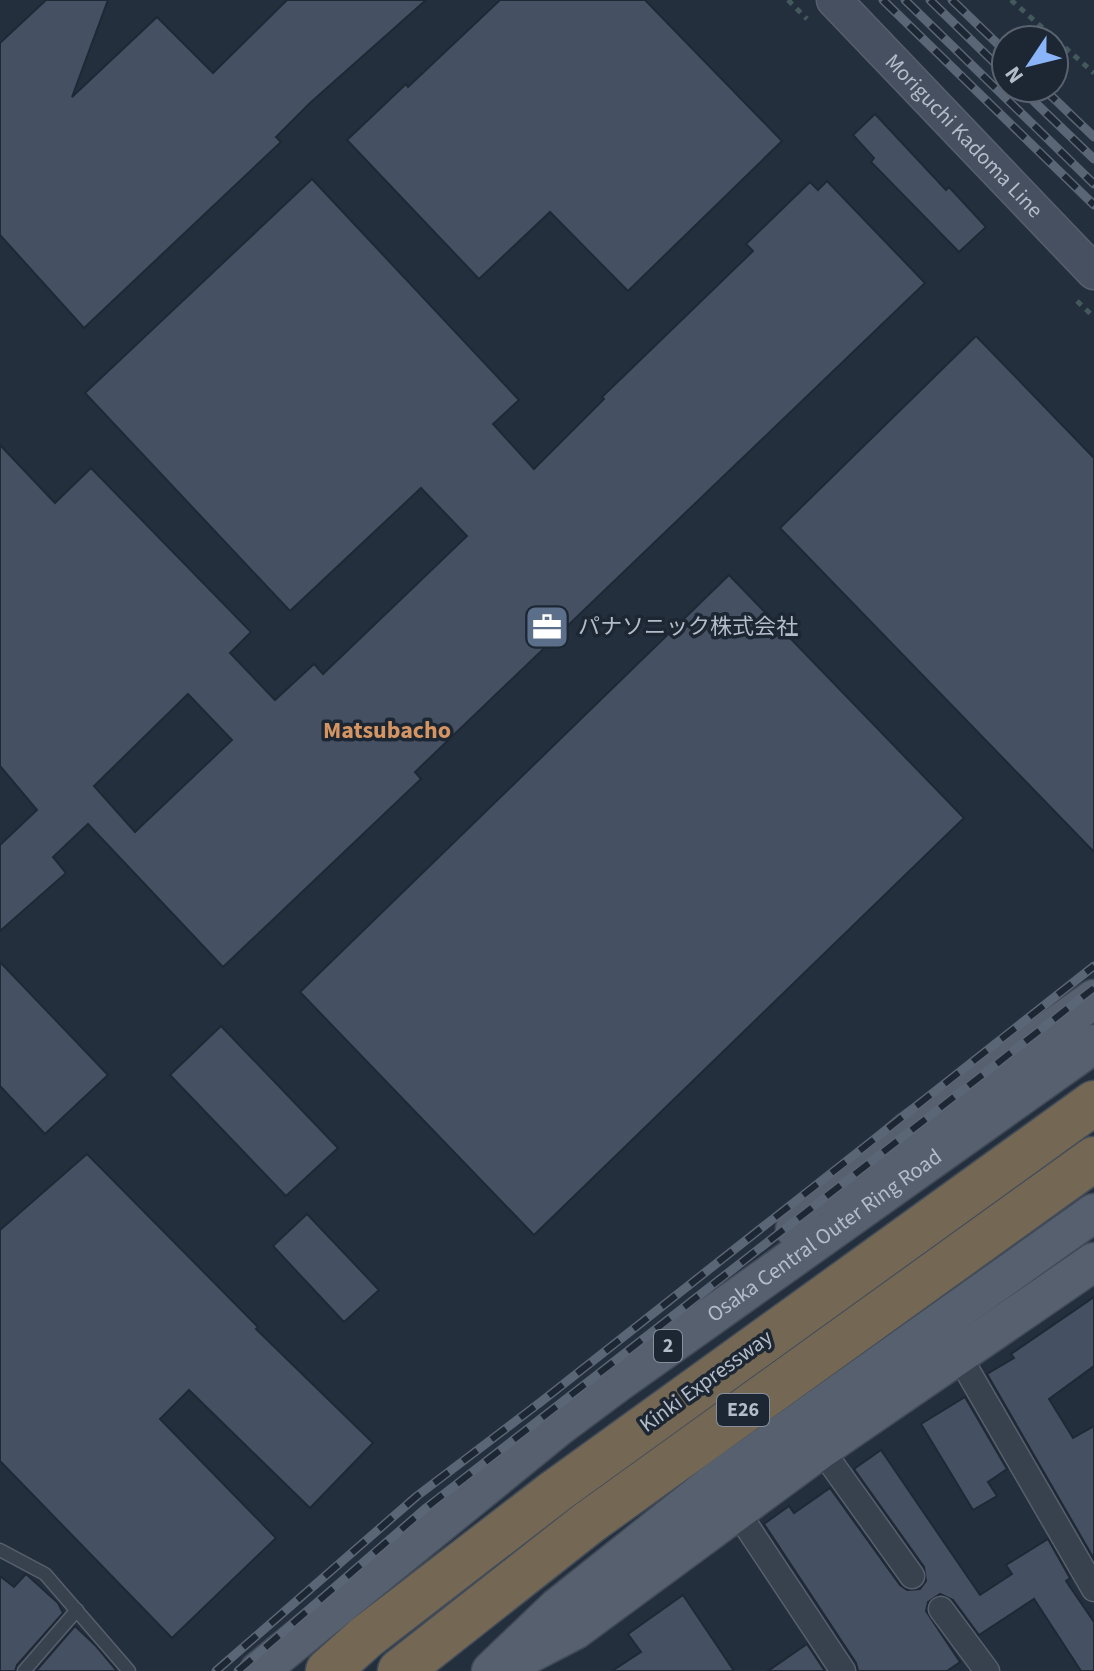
<svg xmlns="http://www.w3.org/2000/svg" width="1094" height="1671" font-family="'Source Sans 3','Noto Sans JP',sans-serif">
<style>
.building{fill:#455162;stroke:#1f2835;stroke-width:2;fill-rule:evenodd}
.lines{fill:none;stroke-linecap:round;stroke-linejoin:round}
.lane-casing{stroke:#565f6c;stroke-width:15}
.street-casing{stroke:#565f6c;stroke-width:27}
.secondary-casing{stroke:#565f6c;stroke-width:37}
.primary-casing{stroke:#414a57;stroke-width:41}
.highway-casing{stroke:#434c59;stroke-width:47}
.path{stroke:#44595c;stroke-width:5;stroke-dasharray:6 6;stroke-linecap:butt}
.lane{stroke:#38414e;stroke-width:12}
.street{stroke:#38414e;stroke-width:24}
.secondary{stroke:#465061;stroke-width:34}
.primary{stroke:#56606e;stroke-width:38}
.highway{stroke:#746855;stroke-width:44}
.rail-casing{stroke:#5a6575;stroke-width:9}
.rail{stroke:#1d2633;stroke-width:6;stroke-dasharray:18;stroke-linecap:butt}
.labels{text-anchor:middle;dominant-baseline:central;stroke-width:7;stroke-linejoin:round;paint-order:stroke}
.shield{fill:#1d2633;stroke:#878f9c;stroke-width:2}
.shield-label{font-size:20px;font-weight:bold;fill:#b4bcc9}
.street-label{font-size:22px;fill:#b4bcc9;stroke:#1d2633}
.poi-label{font-size:22px;fill:#b4bcc9;stroke:#1d2633;text-anchor:start}
.neighbourhood-label{font-size:24px;font-weight:bold;fill:#d59563;stroke:#1d2633}
</style>
<rect width="100%" height="100%" fill="#242f3e"/>
<!-- building -->
<g class="building">
<polygon points="46,0 108,0 72,97 157,17 213,73 287,0 426,0 310,103 276,137 281,142 84,328 0,235 0,43"/>
<polygon points="500,0 645,0 782,141 628,291 550,212 479,279 347,140 406,84 408,87"/>
<polygon points="875,114 946,190 949,187 986,227 959,252 871,162 874,158 853,135"/>
<path d="M312 179 519 400 493 424 534 469 604 399 602 397 753 251 746 244 810 182 818 190 827 181 925 283 415 772 421 779 223 967 88 824 53 857 66 873 0 931V845L37 810 0 766V445L55 503 91 468 251 632 230 653 275 700 314 664 323 674 467 536 421 488 290 611 85 393ZM188 694 232 740 135 832 94 786Z"/>
<polygon points="976,336 1094,458 1094,852 780,528"/>
<polygon points="729,575 964,818 534,1235 300,992"/>
<polygon points="0,962 108,1075 45,1134 0,1086"/>
<polygon points="221,1026 338,1148 286,1196 170,1075"/>
<polygon points="87,1154 258,1327 256,1329 373,1443 310,1508 189,1390 160,1419 276,1538 172,1638 0,1461 0,1230"/>
<polygon points="307,1214 379,1290 344,1322 273,1246"/>
<polygon points="1094,1297 1094,1366 1049,1399 1073,1438 1094,1426 1094,1559 987,1374 1014,1358 1011,1354"/>
<polygon points="965,1397 1007,1469 988,1482 997,1496 973,1510 921,1424"/>
<polygon points="881,1450 980,1595 1012,1574 1006,1565 1048,1539 1070,1578 1066,1581 1094,1622 1094,1671 1081,1671 1034,1599 979,1635 953,1600 940,1594 928,1602 926,1611 960,1662 947,1671 858,1671 856,1663 764,1524 789,1506 794,1513 830,1488 900,1585 907,1590 920,1589 926,1581 924,1567 854,1469"/>
<polygon points="26,1574 58,1603 63,1613 17,1665 15,1671 0,1671 0,1576 14,1587"/>
<polygon points="683,1595 734,1671 612,1671 641,1652 628,1634"/>
<polygon points="75,1626 96,1646 117,1671 36,1671"/>
<polygon points="807,1644 825,1671 768,1671"/>
</g>
<g class="lines">
<!-- lane casing -->
<g class="lane-casing">
<g id="lane">
<polyline points="0,1550 45,1574 129,1671"/>
<polyline points="24,1671 77,1610"/>
</g>
</g>
<!-- street casing -->
<g class="street-casing">
<g id="street">
<polyline points="959,1356 1094,1589"/>
<polyline points="821,1449 912,1576"/>
<polyline points="736,1510 843,1671"/>
<polyline points="941,1609 987,1671"/>
</g>
</g>
<!-- secondary casing -->
<g class="secondary-casing">
<g id="secondary">
<path id="s1" d="M834 0 1094 272"/>
</g>
</g>
<!-- primary casing -->
<g class="primary-casing">
<g id="primary">
<polyline points="795,1229 909,1131 1094,999"/>
<polyline points="525,1656 575,1630 821,1449 1094,1262"/>
<path id="s2" d="M259 1671 558 1427 617 1383 1094 1044"/>
<polyline points="491,1671 558,1607 715,1482 1094,1213"/>
</g>
</g>
<!-- highway casing -->
<g class="highway-casing">
<g id="highway">
<polyline points="328,1671 366,1637 556,1491 1094,1103"/>
<polyline points="400,1671 588,1523 1094,1159"/>
</g>
</g>
<!-- path -->
<g class="path">
<polyline points="788,0 807,19"/>
<polyline points="1011,0 1094,73"/>
<polyline points="1077,301 1094,317"/>
</g>
<!-- lane -->
<use href="#lane" class="lane"/>
<!-- street -->
<use href="#street" class="street"/>
<!-- secondary -->
<use href="#secondary" class="secondary"/>
<!-- primary -->
<use href="#primary" class="primary"/>
<!-- highway -->
<use href="#highway" class="highway"/>
<!-- rail casing -->
<g class="rail-casing">
<g id="rail">
<polyline points="883,0 1094,205"/>
<polyline points="905,0 1094,184"/>
<polyline points="930,0 1006,74"/>
<polyline points="952,0 1006,52"/>
<polyline points="1020,88 1094,159"/>
<polyline points="1043,88 1094,137"/>
<polyline points="216,1671 417,1496 542,1401 1094,966"/>
<polyline points="238,1671 426,1508 1094,988"/>
</g>
</g>
<!-- rail -->
<use href="#rail" class="rail"/>
</g>
<!-- icons -->
<defs>
<g id="office-square" transform="scale(2.3)"><rect x="-9" y="-9" width="18" height="18" rx="4" fill="#5c6f8a" stroke="#1d2633"/><path d="M-6-3h4V-5.5h4V-3h4V5H-6ZM-1-4.5V-3h2v-1.5ZM-6 0V1H6V0Z" fill="#fff"/></g>
</defs>
<g fill-rule="evenodd">
<use href="#office-square" x="547" y="627"/>
</g>
<g class="labels">
<!-- shield labels -->
<g class="shield">
<rect x="654" y="1330" width="28" height="32" rx="6"/>
<rect x="717" y="1394" width="52" height="32" rx="6"/>
</g>
<g class="shield-label">
<text x="668" y="1346">2</text>
<text x="743" y="1410">E26</text>
</g>
<!-- street labels -->
<g class="street-label">
<text stroke="none"><textPath href="#s1" startOffset="188">Moriguchi Kadoma Line</textPath></text>
<text stroke="none"><textPath href="#s2" startOffset="714">Osaka Central Outer Ring Road</textPath></text>
<text transform="translate(706 1381) rotate(-36)">Kinki Expressway</text>
</g>
<!-- poi labels -->
<g class="poi-label">
<text x="578" y="627">パナソニック株式会社</text>
</g>
<!-- neighbourhood labels -->
<g class="neighbourhood-label">
<text x="387" y="730">Matsubacho</text>
</g>
</g>
<!-- north arrow -->
<g transform="translate(1030 64) rotate(235)"><circle r="38" fill="#1d2633" stroke="#59626f" stroke-width="2"/>
<path d="M0-6L14 30L0 20L-14 30Z" fill="#8ab4f8"/>
<text y="-12" font-size="22" font-weight="bold" text-anchor="middle" fill="#b4bcc9">N</text>
</g>
</svg>
